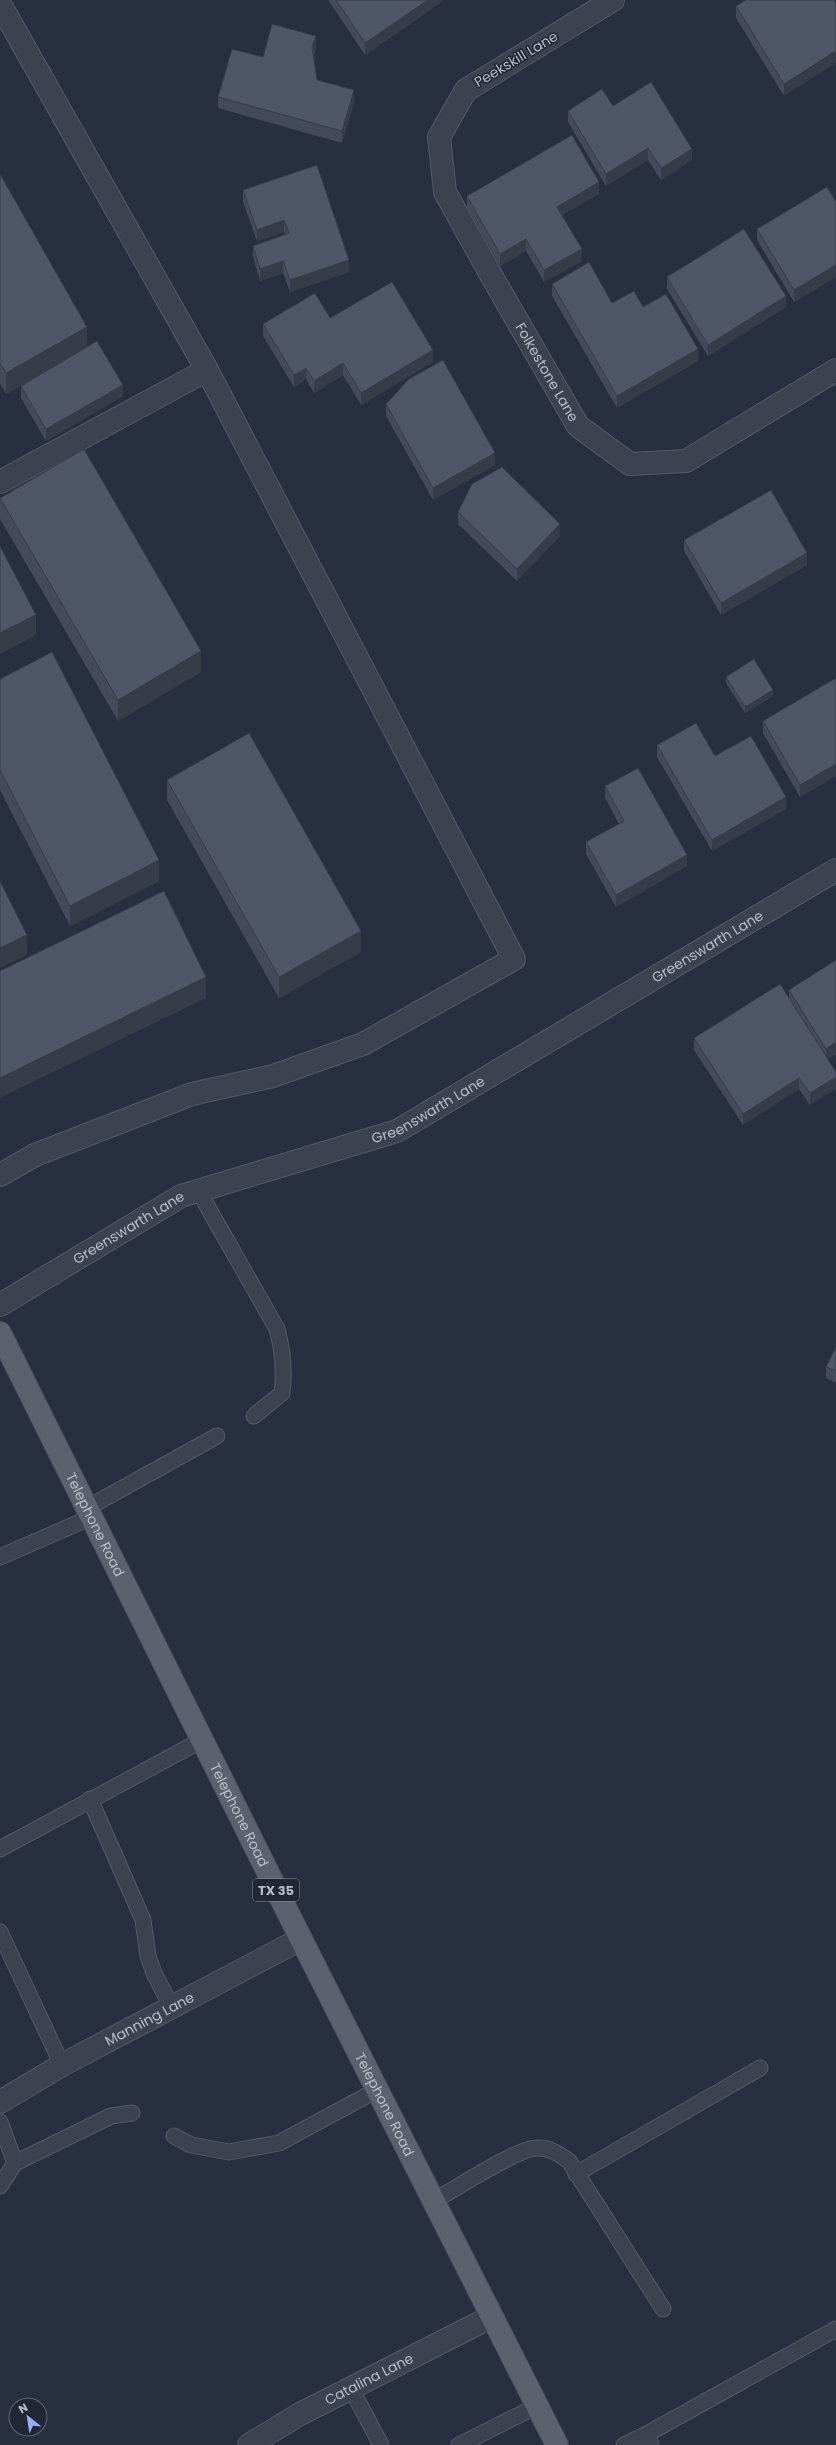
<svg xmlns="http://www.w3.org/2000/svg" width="836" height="2445" font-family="Poppins,sans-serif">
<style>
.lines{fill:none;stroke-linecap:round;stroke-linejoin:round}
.lane-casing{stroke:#545a67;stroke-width:17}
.street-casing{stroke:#545a67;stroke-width:24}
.primary-casing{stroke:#464b59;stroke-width:24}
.lane{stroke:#3c4250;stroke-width:15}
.street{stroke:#3c4250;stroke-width:22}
.primary{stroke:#5b616f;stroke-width:22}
.wall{fill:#444a59}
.shaded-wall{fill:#373c49}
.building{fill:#4f5668;stroke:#373c49}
.labels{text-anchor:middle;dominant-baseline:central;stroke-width:3;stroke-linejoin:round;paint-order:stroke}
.shield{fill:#212735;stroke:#8b909d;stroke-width:1}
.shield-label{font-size:13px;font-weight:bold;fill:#b9bdca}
.street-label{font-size:14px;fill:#b9bdca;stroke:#212735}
</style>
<rect width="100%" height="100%" fill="#282f40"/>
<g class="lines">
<!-- lane casing -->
<g class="lane-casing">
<g id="lane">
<path d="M198 1190 277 1329C283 1351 285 1370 282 1393L254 1416"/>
<polyline points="87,1508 217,1436"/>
<polyline points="0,1557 92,1517"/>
<polyline points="90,1799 143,1920 148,1956 154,1973 172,2008"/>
<polyline points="0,1849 202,1740"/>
<polyline points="0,1932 62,2065"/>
<polyline points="0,2122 15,2163"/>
<polyline points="174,2136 191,2145 229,2152 279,2143 377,2090"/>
<polyline points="576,2174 760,2068"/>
<polyline points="0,2186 15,2163 111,2116 132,2113"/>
<path d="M433 2201C454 2190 516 2149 536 2148 549 2147 559 2154 569 2161L663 2309"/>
<polyline points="351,2388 381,2445"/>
<polyline points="647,2434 836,2329"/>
<polyline points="459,2445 537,2406"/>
<polyline points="624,2445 647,2434 651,2445"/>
</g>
</g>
<!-- street casing -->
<g class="street-casing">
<g id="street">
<path id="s1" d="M613 0 466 90 439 137 445 192 491 275 578 426 630 464 686 461 836 370"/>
<polyline points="0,4 207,370 514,959 363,1044 273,1076 192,1094 35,1155 0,1175"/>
<polyline points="0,482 207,370"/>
<path id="s2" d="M0 1305 181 1196 397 1131 836 870"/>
<path id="s3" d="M0 2102 62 2065 301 1939"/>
<path id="s4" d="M249 2445 300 2414 491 2317"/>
</g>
</g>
<!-- primary casing -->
<g class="primary-casing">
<g id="primary">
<path id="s5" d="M0 1333 301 1939 557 2445"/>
</g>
</g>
<!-- lane -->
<use href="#lane" class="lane"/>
<!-- street -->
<use href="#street" class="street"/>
<!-- primary -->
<use href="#primary" class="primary"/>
</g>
<!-- wall -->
<g class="wall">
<polygon points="328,0 443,0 443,1 365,55"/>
<polygon points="834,0 784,96 736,18 736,6"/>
<polygon points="316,47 314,55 317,80 354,102 342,143 218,108 218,97 263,57"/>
<polygon points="613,106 692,160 661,180 648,160 606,186 568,122 568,111"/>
<polygon points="317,165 349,272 290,292 283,273 260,281 253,257 253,246 285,234 284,232 257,241 243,202 243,190"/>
<polygon points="0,174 87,347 123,396 46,441 21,398 21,386 52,368 6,394 0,383"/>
<polygon points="599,194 562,215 582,261 544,282 526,251 500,266 467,207 467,196"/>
<polygon points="836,202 836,277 794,302 757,240 757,229"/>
<polygon points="667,277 786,307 708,356 667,289"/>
<polygon points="552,284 612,303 698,361 617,408 552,296"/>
<polygon points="330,318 433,362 361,405 343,375 314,393 306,379 294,387 263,336 263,324"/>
<polygon points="386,404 495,465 433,500 386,416"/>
<polygon points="0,498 201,672 118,721 0,519"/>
<polygon points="458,512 560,536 517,581 458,524"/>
<polygon points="684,540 807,565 721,615 684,551"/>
<polygon points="726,677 773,696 745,713 726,683"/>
<polygon points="836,678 836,776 800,797 763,733 763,721"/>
<polygon points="0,679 159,881 70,926 0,790"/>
<polygon points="657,745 715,756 786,809 712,851 657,757"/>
<polygon points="167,780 361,952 279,998 167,800"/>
<polygon points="605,786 687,866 616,907 586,854 586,842 619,824 605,798"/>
<polygon points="836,960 836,1054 828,1059 810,1105 799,1089 743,1125 694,1050 694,1038 789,998 789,990"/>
<polygon points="836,1347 836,1383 826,1378 826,1367"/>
</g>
<!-- shaded-wall -->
<g class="shaded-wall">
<polygon points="428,0 443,0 443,1 365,55 365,43"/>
<polygon points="316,36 316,47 312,59 312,47"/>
<polygon points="836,51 836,63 784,96 784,84"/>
<polygon points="354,90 354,102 342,143 342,131"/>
<polygon points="648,148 648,160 606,186 606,174"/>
<polygon points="692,149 692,160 661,180 661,168"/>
<polygon points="599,182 599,194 557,218 557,207"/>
<polygon points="284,220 284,232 257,241 257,230"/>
<polygon points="526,239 526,251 500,266 500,254"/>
<polygon points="582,249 582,261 544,282 544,270"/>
<polygon points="349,260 349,272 290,292 290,280"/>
<polygon points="283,261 283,273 260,281 260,269"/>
<polygon points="836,265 836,277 794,302 794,290"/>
<polygon points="786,296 786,307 708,356 708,345"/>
<polygon points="87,327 87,348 6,394 6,373"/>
<polygon points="698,349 698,361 617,408 617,396"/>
<polygon points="433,350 433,362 361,405 361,393"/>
<polygon points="343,363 343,375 314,393 314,381"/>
<polygon points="306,368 306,379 294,387 294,375"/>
<polygon points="123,385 123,396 46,441 46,429"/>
<polygon points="495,453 495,465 433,500 433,488"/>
<polygon points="560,524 560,536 517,581 517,569"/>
<polygon points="807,553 807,565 721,615 721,603"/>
<polygon points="36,615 36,635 0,654 0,633"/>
<polygon points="201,651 201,672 118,721 118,700"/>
<polygon points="773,690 773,696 745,713 745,707"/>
<polygon points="836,764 836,776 800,797 800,785"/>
<polygon points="786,797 786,809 712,851 712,840"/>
<polygon points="687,855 687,866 616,907 616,895"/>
<polygon points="159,860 159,881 70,926 70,906"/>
<polygon points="361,931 361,952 279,998 279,977"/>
<polygon points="27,935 27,955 0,968 0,948"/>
<polygon points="206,977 206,998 0,1098 0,1078"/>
<polygon points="836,1042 836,1054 826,1060 826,1049"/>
<polygon points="836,1077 836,1089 810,1105 810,1093"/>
<polygon points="799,1078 799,1089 743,1125 743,1114"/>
</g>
<!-- building -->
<g class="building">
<polygon points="336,0 428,0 365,43"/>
<polygon points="746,0 834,0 836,3 836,51 784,84 736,6"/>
<polygon points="272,24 316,36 312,47 317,80 354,90 342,131 218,97 232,49 263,57"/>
<polygon points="651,82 692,149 661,168 648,148 606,174 568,111 602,89 613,106"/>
<polygon points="572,135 599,182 557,207 582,249 544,270 526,239 500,254 467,196"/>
<polygon points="317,165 349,260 290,280 283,261 260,269 253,246 289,233 284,220 257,230 243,190"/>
<polygon points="0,174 87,327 6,373 0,363"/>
<polygon points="827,187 836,202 836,265 794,290 757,229"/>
<polygon points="744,229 786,296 708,345 667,277"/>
<polygon points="589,262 612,303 634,291 643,307 666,294 698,349 617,396 552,284"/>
<polygon points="392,282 433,350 361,393 343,363 314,381 306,368 294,375 263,324 315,293 330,318"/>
<polygon points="97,341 123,385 46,429 21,386"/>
<polygon points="443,360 495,453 433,488 386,404 409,379"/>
<polygon points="84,449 201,651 118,700 0,498"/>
<polygon points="502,467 560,524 517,569 458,512 472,484"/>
<polygon points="771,490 807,553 721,603 684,540"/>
<polygon points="0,546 36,615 0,633"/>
<polygon points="52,652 159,860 70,906 0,770 0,679"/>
<polygon points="754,659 773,690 745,707 726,677"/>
<polygon points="836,678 836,764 800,785 763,721"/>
<polygon points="696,723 715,756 751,736 786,797 712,840 657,745"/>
<polygon points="249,733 361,931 279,977 167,780"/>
<polygon points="638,768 687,855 616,895 586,842 624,821 605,786"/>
<polygon points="0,881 27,935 0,948"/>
<polygon points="164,891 206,977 0,1078 0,971"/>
<polygon points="836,960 836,1042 826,1049 789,990"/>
<polygon points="780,984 836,1072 836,1077 810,1093 799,1078 743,1114 694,1038"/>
<polygon points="836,1347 836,1371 826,1367"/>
</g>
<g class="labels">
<!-- shield labels -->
<rect class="shield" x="253" y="1879" width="46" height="22" rx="3"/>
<g class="shield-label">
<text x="276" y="1890">TX 35</text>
</g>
<!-- street labels -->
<g class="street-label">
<text transform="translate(516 59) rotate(-31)">Peekskill Lane</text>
<text stroke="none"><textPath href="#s1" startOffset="489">Folkestone Lane</textPath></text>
<text stroke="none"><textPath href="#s2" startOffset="798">Greenswarth Lane</textPath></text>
<text stroke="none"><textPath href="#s2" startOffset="474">Greenswarth Lane</textPath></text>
<text stroke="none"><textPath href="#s2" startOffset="150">Greenswarth Lane</textPath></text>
<text stroke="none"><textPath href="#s5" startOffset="214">Telephone Road</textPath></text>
<text stroke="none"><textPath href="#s5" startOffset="538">Telephone Road</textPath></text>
<text stroke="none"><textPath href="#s3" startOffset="171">Manning Lane</textPath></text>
<text stroke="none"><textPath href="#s5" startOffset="862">Telephone Road</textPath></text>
<text stroke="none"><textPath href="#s4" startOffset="137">Catalina Lane</textPath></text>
</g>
</g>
<!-- north arrow -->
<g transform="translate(28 2417) rotate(330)"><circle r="19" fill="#212735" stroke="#5e6371"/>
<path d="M0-3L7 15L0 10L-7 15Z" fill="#98aff0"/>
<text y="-6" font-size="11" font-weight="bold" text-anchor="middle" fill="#b9bdca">N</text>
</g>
</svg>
